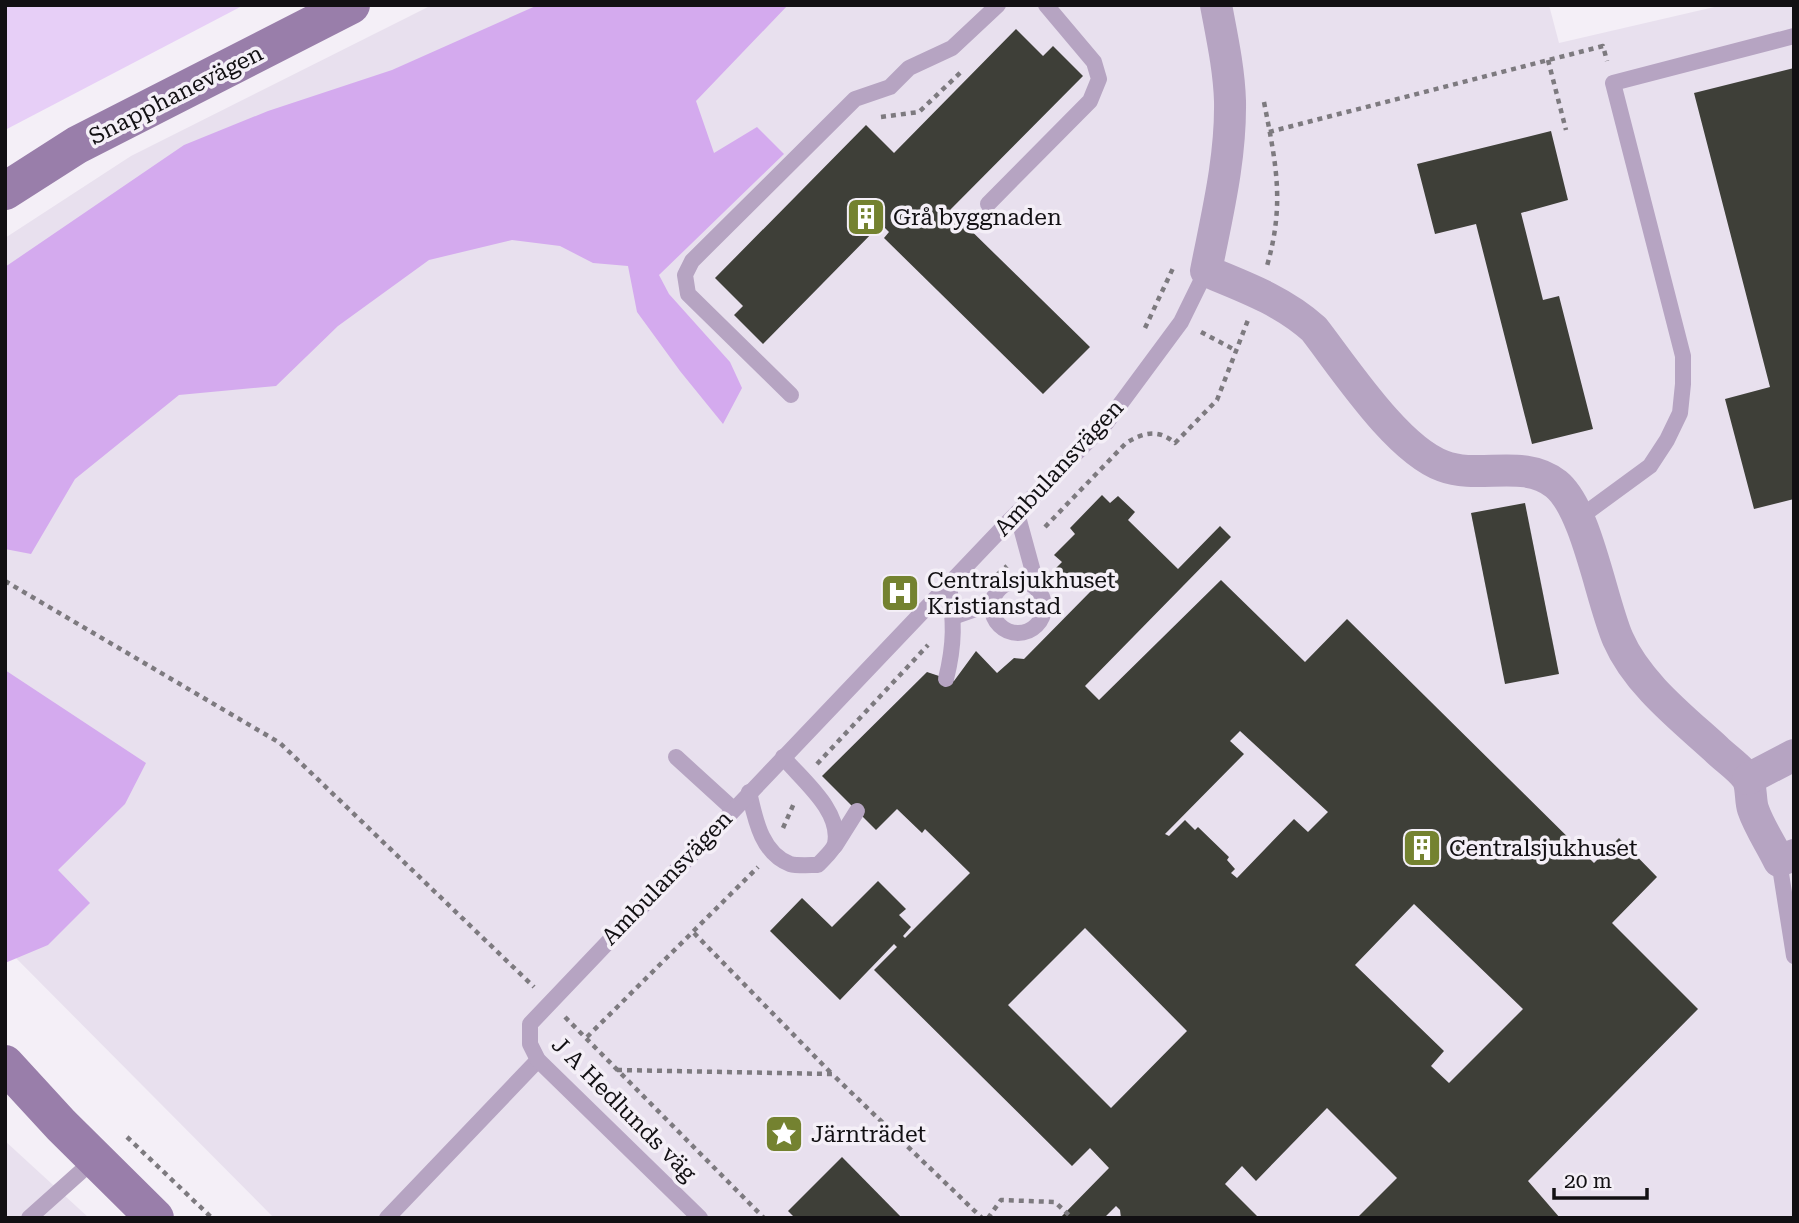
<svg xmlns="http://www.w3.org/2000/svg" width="1799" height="1223" font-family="'Roboto Serif',serif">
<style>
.built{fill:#e8e0ee}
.green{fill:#e7cff7}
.forest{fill:#d4aaee}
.building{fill:#3e3f38;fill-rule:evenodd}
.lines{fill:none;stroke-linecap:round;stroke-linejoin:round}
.path{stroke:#7d7a7f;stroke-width:4.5;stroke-dasharray:5 5;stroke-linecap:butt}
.service{stroke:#b6a4c2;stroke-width:16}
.minor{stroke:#b6a4c2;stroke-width:32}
.secondary{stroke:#997eaa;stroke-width:38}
.labels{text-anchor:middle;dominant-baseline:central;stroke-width:7;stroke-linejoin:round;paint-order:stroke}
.street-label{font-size:23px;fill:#121013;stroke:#f4eff7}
.poi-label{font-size:23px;fill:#121013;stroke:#f4eff7;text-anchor:start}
</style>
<rect width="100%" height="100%" fill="#f4eff7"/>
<!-- built -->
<g class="built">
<polygon points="432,5 1549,5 1559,43 1723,5 1794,5 1794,1218 274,1218 5,947 5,238 131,156"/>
<polygon points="5,1141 89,1218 5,1218"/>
</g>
<!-- green -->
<polygon class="green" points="5,5 244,5 5,130"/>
<!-- forest -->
<g class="forest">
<polygon points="538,5 788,5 696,101 714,153 757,127 784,154 659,275 669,294 730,362 742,388 723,424 680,371 637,312 628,266 593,263 560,246 512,240 429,260 338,326 276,386 179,395 75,479 31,554 5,549 5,267 184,145 268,111 392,70"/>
<polygon points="5,670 146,763 125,804 58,870 90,903 48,945 5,963"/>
</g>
<!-- building -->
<g class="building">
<polygon points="1016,29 1043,56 1053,46 1083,76 950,210 1090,347 1043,394 884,238 889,232 881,224 763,344 734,315 743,306 715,278 866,125 894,153"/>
<polygon points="1794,68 1794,499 1754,509 1725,399 1770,387 1694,93"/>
<polygon points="1551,131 1568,200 1521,213 1543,300 1559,296 1593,429 1532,444 1476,224 1435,234 1417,164"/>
<path d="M1102 495 1110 503 1118 496 1135 512 1128 520 1178 569 1220 526 1231 537 1085 686 1099 700 1221 580 1305 662 1347 619 1594 863 1619 838 1657 877 1612 923 1698 1009 1528 1181 1560 1218H1357L1397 1178 1327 1108 1256 1181 1242 1166 1225 1184 1259 1218H1121L1120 1210 1116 1206 1104 1218H1060L1109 1168 1090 1148 1072 1166 874 970 897 947 894 944 840 1000 770 931 802 898 832 927 878 881 906 909 899 915 911 927 903 936 905 938 970 873 925 829 922 833 897 809 876 830 822 776 927 672 954 681 976 651 997 673 1014 658 1024 659 1091 591 1079 579 1072 586 1055 569 1062 562 1054 555 1075 534 1070 528ZM1240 731 1328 812 1308 832 1294 819 1237 878 1231 873 1235 869 1227 860 1229 857 1198 827 1195 830 1185 820 1169 836 1165 834 1244 754 1230 741ZM1414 904 1523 1009 1449 1083 1431 1066 1444 1051 1355 965ZM1085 928 1187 1031 1111 1108 1008 1005Z"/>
<polygon points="1525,503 1559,674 1505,684 1471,513"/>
<polygon points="842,1157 902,1218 795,1218 788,1211"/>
</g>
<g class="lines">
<!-- path -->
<g class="path">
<polyline points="1548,60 1566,130"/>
<path d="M1264 102C1276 164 1285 203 1267 266"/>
<polyline points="881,117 919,112 961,72"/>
<polyline points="1269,132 1603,46 1607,61"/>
<polyline points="1145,328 1174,266"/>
<polyline points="1201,332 1235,350"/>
<path d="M1045 527 1126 443C1144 432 1159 429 1175 443L1217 400 1248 320"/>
<polyline points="5,581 280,743 534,987"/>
<polyline points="990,581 1007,566"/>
<polyline points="902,603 898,598 917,580"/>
<polyline points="817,764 928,645"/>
<polyline points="783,828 795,801"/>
<polyline points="694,933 832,1074"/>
<polyline points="565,1017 764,1218"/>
<polyline points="587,1037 758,867"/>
<polyline points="617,1070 832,1074 982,1218"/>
<polyline points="127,1137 212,1218"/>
<polyline points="988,1218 1001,1200 1055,1202 1072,1218"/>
</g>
<!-- service -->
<g class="service">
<polyline points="988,204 1090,101 1099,79 1094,62 1046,5"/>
<polyline points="791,395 688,294 685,275 692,261 855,99 890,87 909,68 952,48 998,5"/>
<polyline points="1017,513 1038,590"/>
<polyline points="1579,518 1650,466 1667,440 1680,413 1683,384 1683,356 1613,83 1794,36"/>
<circle cx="1018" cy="607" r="26"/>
<polyline points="953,617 993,603"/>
<path d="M946 679C955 643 954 621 949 585"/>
<polyline points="676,757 733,809"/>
<path d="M749 792C755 818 761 853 790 864 797 866 810 865 818 865 823 859 833 851 835 844 842 811 802 780 783 757"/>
<polyline points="835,846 857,811"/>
<polyline points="1779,861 1794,956"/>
<polyline points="29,1218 95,1159"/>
<polyline points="387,1218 538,1060"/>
<polyline points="700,1218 538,1060 530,1044 530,1024 1010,520 1107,422 1181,322 1206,271"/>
</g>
<!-- minor -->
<g class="minor">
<path d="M1216 5C1222 37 1229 69 1230 101 1231 159 1217 215 1206 271 1245 287 1283 301 1314 329 1345 369 1397 449 1443 466 1479 480 1524 458 1556 484 1587 509 1601 600 1618 639 1637 683 1682 718 1716 749 1725 758 1740 768 1747 778 1752 786 1750 800 1753 809 1759 827 1771 844 1779 861L1794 855"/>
<polyline points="1748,779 1794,755"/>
</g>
<!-- secondary -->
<g class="secondary">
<polyline points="5,191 77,145 351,5"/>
<polyline points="5,1064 61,1125 155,1218"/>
</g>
</g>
<!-- icons -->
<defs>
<g id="building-square" transform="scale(2.0125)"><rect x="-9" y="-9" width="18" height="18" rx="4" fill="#748230" stroke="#f4eff7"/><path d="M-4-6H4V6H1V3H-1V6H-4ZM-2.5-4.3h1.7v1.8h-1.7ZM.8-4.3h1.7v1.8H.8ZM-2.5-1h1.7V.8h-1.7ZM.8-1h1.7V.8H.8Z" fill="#fff"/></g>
<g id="hospital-square" transform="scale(2.0125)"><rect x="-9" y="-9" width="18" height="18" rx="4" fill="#748230" stroke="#f4eff7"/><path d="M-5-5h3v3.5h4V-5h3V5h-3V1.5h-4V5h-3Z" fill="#fff"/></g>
<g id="sight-square" transform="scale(2.0125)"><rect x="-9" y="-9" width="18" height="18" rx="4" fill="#748230" stroke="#f4eff7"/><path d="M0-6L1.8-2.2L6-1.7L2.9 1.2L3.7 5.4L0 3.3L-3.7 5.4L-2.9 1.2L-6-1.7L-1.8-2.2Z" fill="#fff"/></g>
</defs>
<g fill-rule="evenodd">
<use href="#building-square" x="866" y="217"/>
<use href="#hospital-square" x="900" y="593"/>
<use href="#building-square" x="1422" y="848"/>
<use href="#sight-square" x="784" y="1134"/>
</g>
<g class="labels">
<!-- street labels -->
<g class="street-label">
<text transform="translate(176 95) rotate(-27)">Snapphanevägen</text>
<text transform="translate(1059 468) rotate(-47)">Ambulansvägen</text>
<text transform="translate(667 878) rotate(-46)">Ambulansvägen</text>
<text transform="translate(624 1109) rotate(45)">J A Hedlunds väg</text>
</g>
<!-- poi labels -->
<g class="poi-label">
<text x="893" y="217">Grå byggnaden</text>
<text x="927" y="580">Centralsjukhuset<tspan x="927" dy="26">Kristianstad</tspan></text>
<text x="1449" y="848">Centralsjukhuset</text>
<text x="811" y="1134">Järnträdet</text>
</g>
</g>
<!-- border -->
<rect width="1799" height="1223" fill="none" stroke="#121013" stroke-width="14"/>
<!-- scale -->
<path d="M1554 1188v10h93v-10" fill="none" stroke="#121013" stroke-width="3.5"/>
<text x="1564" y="1188" font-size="21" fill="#121013" stroke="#f4eff7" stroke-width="5" paint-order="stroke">20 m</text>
</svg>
